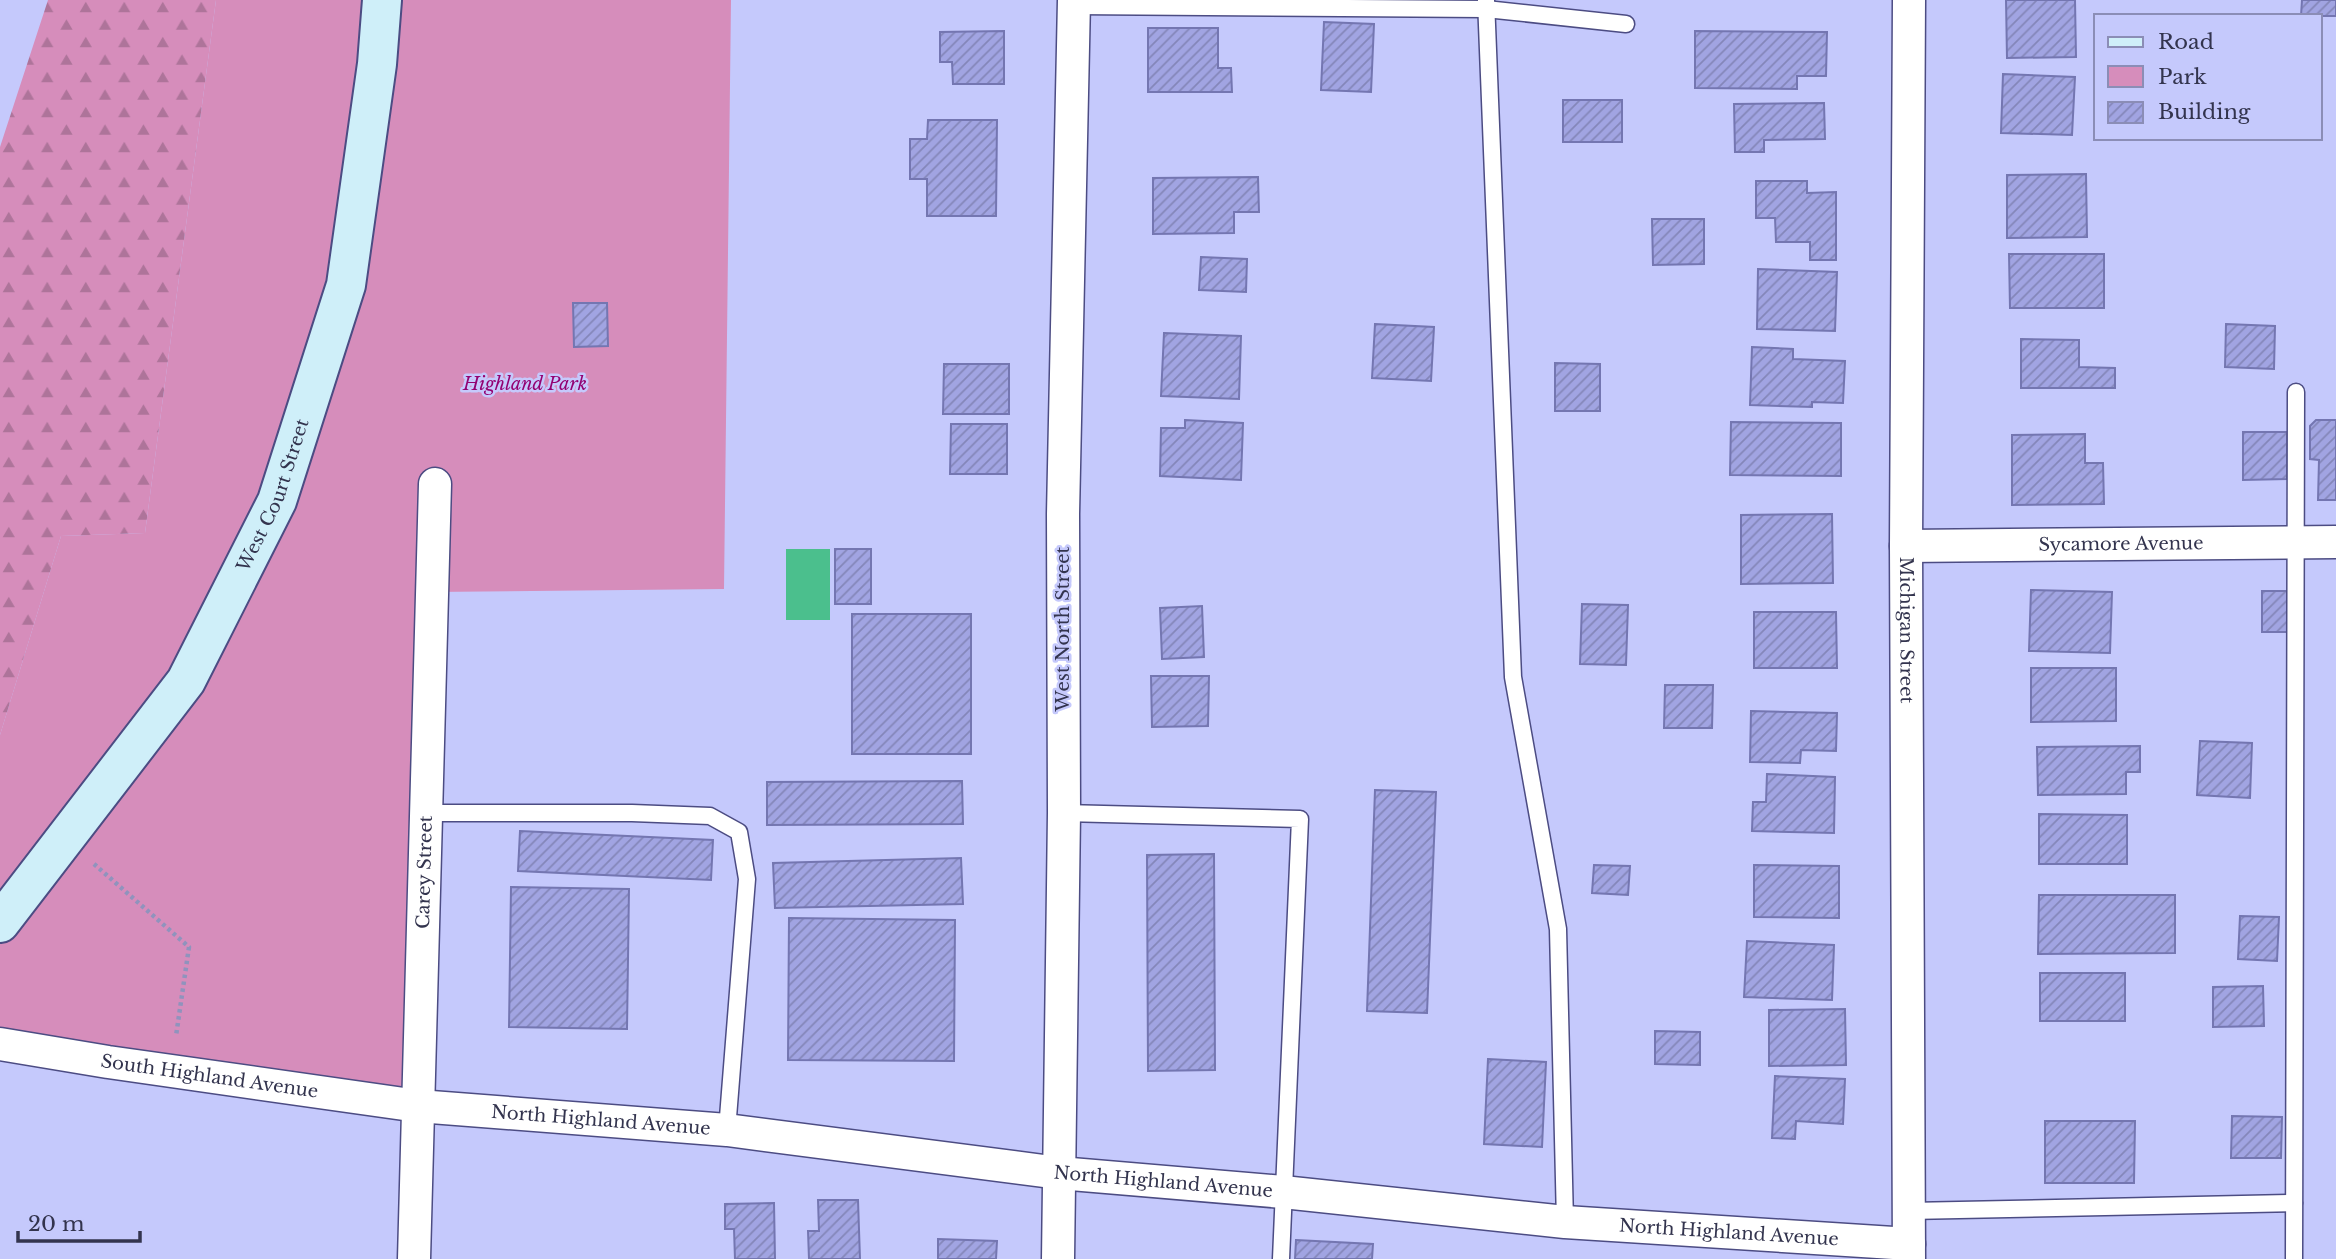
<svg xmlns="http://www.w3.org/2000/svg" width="2336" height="1259" font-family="'Libre Baskerville',serif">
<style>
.green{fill:#d68dbb}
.forest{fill:url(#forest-firs)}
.water{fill:#4bbf8d}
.building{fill:url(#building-hatch);stroke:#7476b1;stroke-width:2}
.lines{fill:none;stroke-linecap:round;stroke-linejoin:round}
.service-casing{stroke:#4c4c83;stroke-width:19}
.minor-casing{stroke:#4c4c83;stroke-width:35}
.secondary-casing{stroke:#4c4c83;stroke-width:42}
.path{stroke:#9093bd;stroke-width:4.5;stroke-dasharray:3.5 3.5;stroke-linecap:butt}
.service{stroke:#fff;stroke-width:16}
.minor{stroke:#fff;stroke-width:32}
.secondary{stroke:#cfeff9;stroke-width:38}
.labels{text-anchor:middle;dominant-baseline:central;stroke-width:5;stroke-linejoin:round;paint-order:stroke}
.park-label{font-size:18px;font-style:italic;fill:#930172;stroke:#c5c9fc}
.street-label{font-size:18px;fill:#33344e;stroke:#c5c9fc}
</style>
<defs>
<pattern id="forest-firs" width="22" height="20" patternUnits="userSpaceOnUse" patternTransform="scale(1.75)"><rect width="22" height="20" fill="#d68dbb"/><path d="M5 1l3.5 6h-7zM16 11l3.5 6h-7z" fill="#ae749a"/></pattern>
<pattern id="building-hatch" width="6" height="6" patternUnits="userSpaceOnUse" patternTransform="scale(1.75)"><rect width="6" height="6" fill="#a1a4e2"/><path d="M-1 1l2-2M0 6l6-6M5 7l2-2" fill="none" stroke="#8486b9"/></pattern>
</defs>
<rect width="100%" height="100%" fill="#c5c9fc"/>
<!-- green -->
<polygon class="green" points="216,0 731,0 724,589 432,592 418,1106 0,1044 0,735 61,536 145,533"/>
<!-- forest -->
<polygon class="forest" points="48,0 216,0 145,533 61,536 0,735 0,147"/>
<!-- water -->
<rect class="water" x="786" y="549" width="44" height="71"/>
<!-- building -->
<g class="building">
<polygon points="2006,0 2075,0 2076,57 2007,58"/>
<polygon points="2302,0 2336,0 2336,16 2301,16"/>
<polygon points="1324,22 1374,24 1371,92 1321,90"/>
<polygon points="1148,28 1218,28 1218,68 1231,68 1232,92 1148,92"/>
<polygon points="1004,31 1004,84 953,84 952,62 940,62 940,32"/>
<polygon points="1695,31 1827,32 1826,76 1797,76 1797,89 1695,88"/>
<polygon points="2003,74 2075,77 2072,135 2001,133"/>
<rect x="1563" y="100" width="59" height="42"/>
<polygon points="1824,103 1825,139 1764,140 1764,152 1735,152 1734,104"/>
<polygon points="928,120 997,120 996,216 927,216 927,179 910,179 910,139 927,139"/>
<polygon points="2086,174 2087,237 2007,238 2007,175"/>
<polygon points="1258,177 1259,212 1234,212 1234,233 1153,234 1153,178"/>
<polygon points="1756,181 1807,181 1807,193 1836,192 1836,260 1810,260 1810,242 1776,242 1775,218 1756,218"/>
<polygon points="1652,219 1704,219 1704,264 1653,265"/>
<polygon points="2009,254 2104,254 2104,308 2010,308"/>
<polygon points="1201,257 1247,259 1246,292 1199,290"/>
<polygon points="1758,269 1837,272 1835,331 1757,329"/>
<polygon points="573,303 607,303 608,346 574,347"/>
<polygon points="1375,324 1434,327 1431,381 1372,378"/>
<polygon points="2226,324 2275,326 2274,369 2225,367"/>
<polygon points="1164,333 1241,336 1239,399 1161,396"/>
<polygon points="2021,339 2079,340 2079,367 2115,368 2115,388 2021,388"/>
<polygon points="1752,347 1793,349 1793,359 1845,361 1843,403 1812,402 1812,407 1750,405"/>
<polygon points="1555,363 1600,364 1600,411 1555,411"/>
<polygon points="944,364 1009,364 1009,414 943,414"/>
<polygon points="1185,420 1243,423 1241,480 1160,476 1161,428 1185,428"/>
<polygon points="2316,420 2336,420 2336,500 2318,500 2319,460 2310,459 2310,426"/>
<polygon points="1731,422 1841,423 1841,476 1730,475"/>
<polygon points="951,424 1007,424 1007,474 950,474"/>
<polygon points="2243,432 2287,432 2287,479 2243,480"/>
<polygon points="2085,434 2085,463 2103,463 2104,504 2012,505 2012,435"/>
<polygon points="1832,514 1833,583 1741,584 1741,515"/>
<rect x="835" y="549" width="36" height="55"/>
<polygon points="2031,590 2112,592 2110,653 2029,651"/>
<rect x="2262" y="591" width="28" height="41"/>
<polygon points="1582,604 1628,605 1626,665 1580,664"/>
<polygon points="1202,606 1204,657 1162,659 1160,608"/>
<polygon points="1754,612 1836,612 1837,668 1754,668"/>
<rect x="852" y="614" width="119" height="140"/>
<polygon points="2031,668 2116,668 2116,721 2031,722"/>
<polygon points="1151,676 1209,676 1208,726 1152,727"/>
<polygon points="1665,685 1713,685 1712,728 1664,728"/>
<polygon points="1751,711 1837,713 1836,751 1801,750 1800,763 1750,762"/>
<polygon points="2200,741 2252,743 2250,798 2197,795"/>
<polygon points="2140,746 2140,772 2126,772 2126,794 2038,795 2037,747"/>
<polygon points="1767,774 1835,777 1834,833 1752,831 1753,802 1766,802"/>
<polygon points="962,781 963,824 767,825 767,782"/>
<polygon points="1375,790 1436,792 1427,1013 1367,1011"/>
<polygon points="2039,814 2127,815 2127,864 2039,864"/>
<polygon points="520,831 713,840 711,880 518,871"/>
<polygon points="1214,854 1215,1070 1148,1071 1147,855"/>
<polygon points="961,858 963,904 775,908 773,863"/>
<polygon points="1594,865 1630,866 1628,895 1592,893"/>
<polygon points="1754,865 1839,866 1839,918 1754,917"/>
<polygon points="511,887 629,889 627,1029 509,1027"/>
<polygon points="2039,895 2175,895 2175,953 2038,954"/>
<polygon points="2240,916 2279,917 2277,961 2238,959"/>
<polygon points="789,918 955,920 954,1061 788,1060"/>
<polygon points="1747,941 1834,945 1832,1000 1744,997"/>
<rect x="2040" y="973" width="85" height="48"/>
<polygon points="2263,986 2264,1026 2213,1027 2213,987"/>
<polygon points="1845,1009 1846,1065 1769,1066 1769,1010"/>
<polygon points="1655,1031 1700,1032 1700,1065 1655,1064"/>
<polygon points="1488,1059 1546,1062 1542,1147 1484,1144"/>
<polygon points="1775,1076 1845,1079 1843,1124 1796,1121 1795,1139 1772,1138"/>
<polygon points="2232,1116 2282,1117 2281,1158 2231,1158"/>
<polygon points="2045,1121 2135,1121 2134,1183 2045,1183"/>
<polygon points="818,1200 858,1200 860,1259 809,1259 808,1231 819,1231"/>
<polygon points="774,1203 775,1259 735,1259 734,1229 725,1229 725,1204"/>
<polygon points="938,1239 997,1241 996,1259 938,1259"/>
<polygon points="1296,1240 1373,1244 1372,1259 1295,1259"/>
</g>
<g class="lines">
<!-- service casing -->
<g class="service-casing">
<g id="service">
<polyline points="1486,0 1513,677 1558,929 1565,1222"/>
<polyline points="1074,6 1486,9 1626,24"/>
<polyline points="426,813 632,813 710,816 739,832 747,879 727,1130"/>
<polyline points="1064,813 1300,819 1281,1259"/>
<polyline points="1909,1211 2294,1203"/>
<polyline points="2294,1259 2296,392"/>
</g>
</g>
<!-- minor casing -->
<g class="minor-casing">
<g id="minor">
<path id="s1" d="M1909 0 1906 546 1909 1259"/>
<path id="s2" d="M1906 546 2336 542"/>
<path id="s3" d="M0 1044 108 1062 418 1106 727 1130 1059 1173 1283 1192 1565 1222 1909 1244"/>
<path id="s4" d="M414 1259 435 484"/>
<polyline points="1058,1259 1064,813 1063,514 1074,0"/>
</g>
</g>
<!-- secondary casing -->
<g class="secondary-casing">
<g id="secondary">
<path id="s5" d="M0 923 186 681 277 501 346 285 377 64 382 0"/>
</g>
</g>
<!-- path -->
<polyline class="path" points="94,864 189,947 176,1036"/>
<!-- service -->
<use href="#service" class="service"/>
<!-- minor -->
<use href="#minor" class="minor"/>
<!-- secondary -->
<use href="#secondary" class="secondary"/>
</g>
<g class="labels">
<!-- park labels -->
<g class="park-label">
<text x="525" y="384">Highland Park</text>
</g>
<!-- street labels -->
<g class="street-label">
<text stroke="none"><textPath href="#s5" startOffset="511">West Court Street</textPath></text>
<text stroke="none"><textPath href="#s2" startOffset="215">Sycamore Avenue</textPath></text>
<text transform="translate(1063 629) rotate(-90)">West North Street</text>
<text stroke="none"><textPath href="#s1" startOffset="630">Michigan Street</textPath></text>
<text stroke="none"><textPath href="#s4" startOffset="387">Carey Street</textPath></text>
<text stroke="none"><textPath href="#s3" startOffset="212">South Highland Avenue</textPath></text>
<text stroke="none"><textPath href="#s3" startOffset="606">North Highland Avenue</textPath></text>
<text stroke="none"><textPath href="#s3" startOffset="1172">North Highland Avenue</textPath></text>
<text stroke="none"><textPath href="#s3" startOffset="1740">North Highland Avenue</textPath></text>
</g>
</g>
<!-- legend -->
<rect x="2094" y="14" width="228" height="126" fill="#c5c9fc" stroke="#8b8db6" stroke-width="2"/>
<rect x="2108" y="37" width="35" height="10" fill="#cfeff9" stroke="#8b8db6" stroke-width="2"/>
<text x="2158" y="49" font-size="21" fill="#33344e">Road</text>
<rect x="2108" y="66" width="35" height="21" fill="#d68dbb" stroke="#8b8db6" stroke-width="2"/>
<text x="2158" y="84" font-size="21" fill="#33344e">Park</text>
<rect x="2108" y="102" width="35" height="21" fill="url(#building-hatch)" stroke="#8b8db6" stroke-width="2"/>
<text x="2158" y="119" font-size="21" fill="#33344e">Building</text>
<!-- scale -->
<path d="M18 1231v10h122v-10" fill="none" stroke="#33344e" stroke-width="3.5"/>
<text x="28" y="1231" font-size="21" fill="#33344e" stroke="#c5c9fc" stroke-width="5" paint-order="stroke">20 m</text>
</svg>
